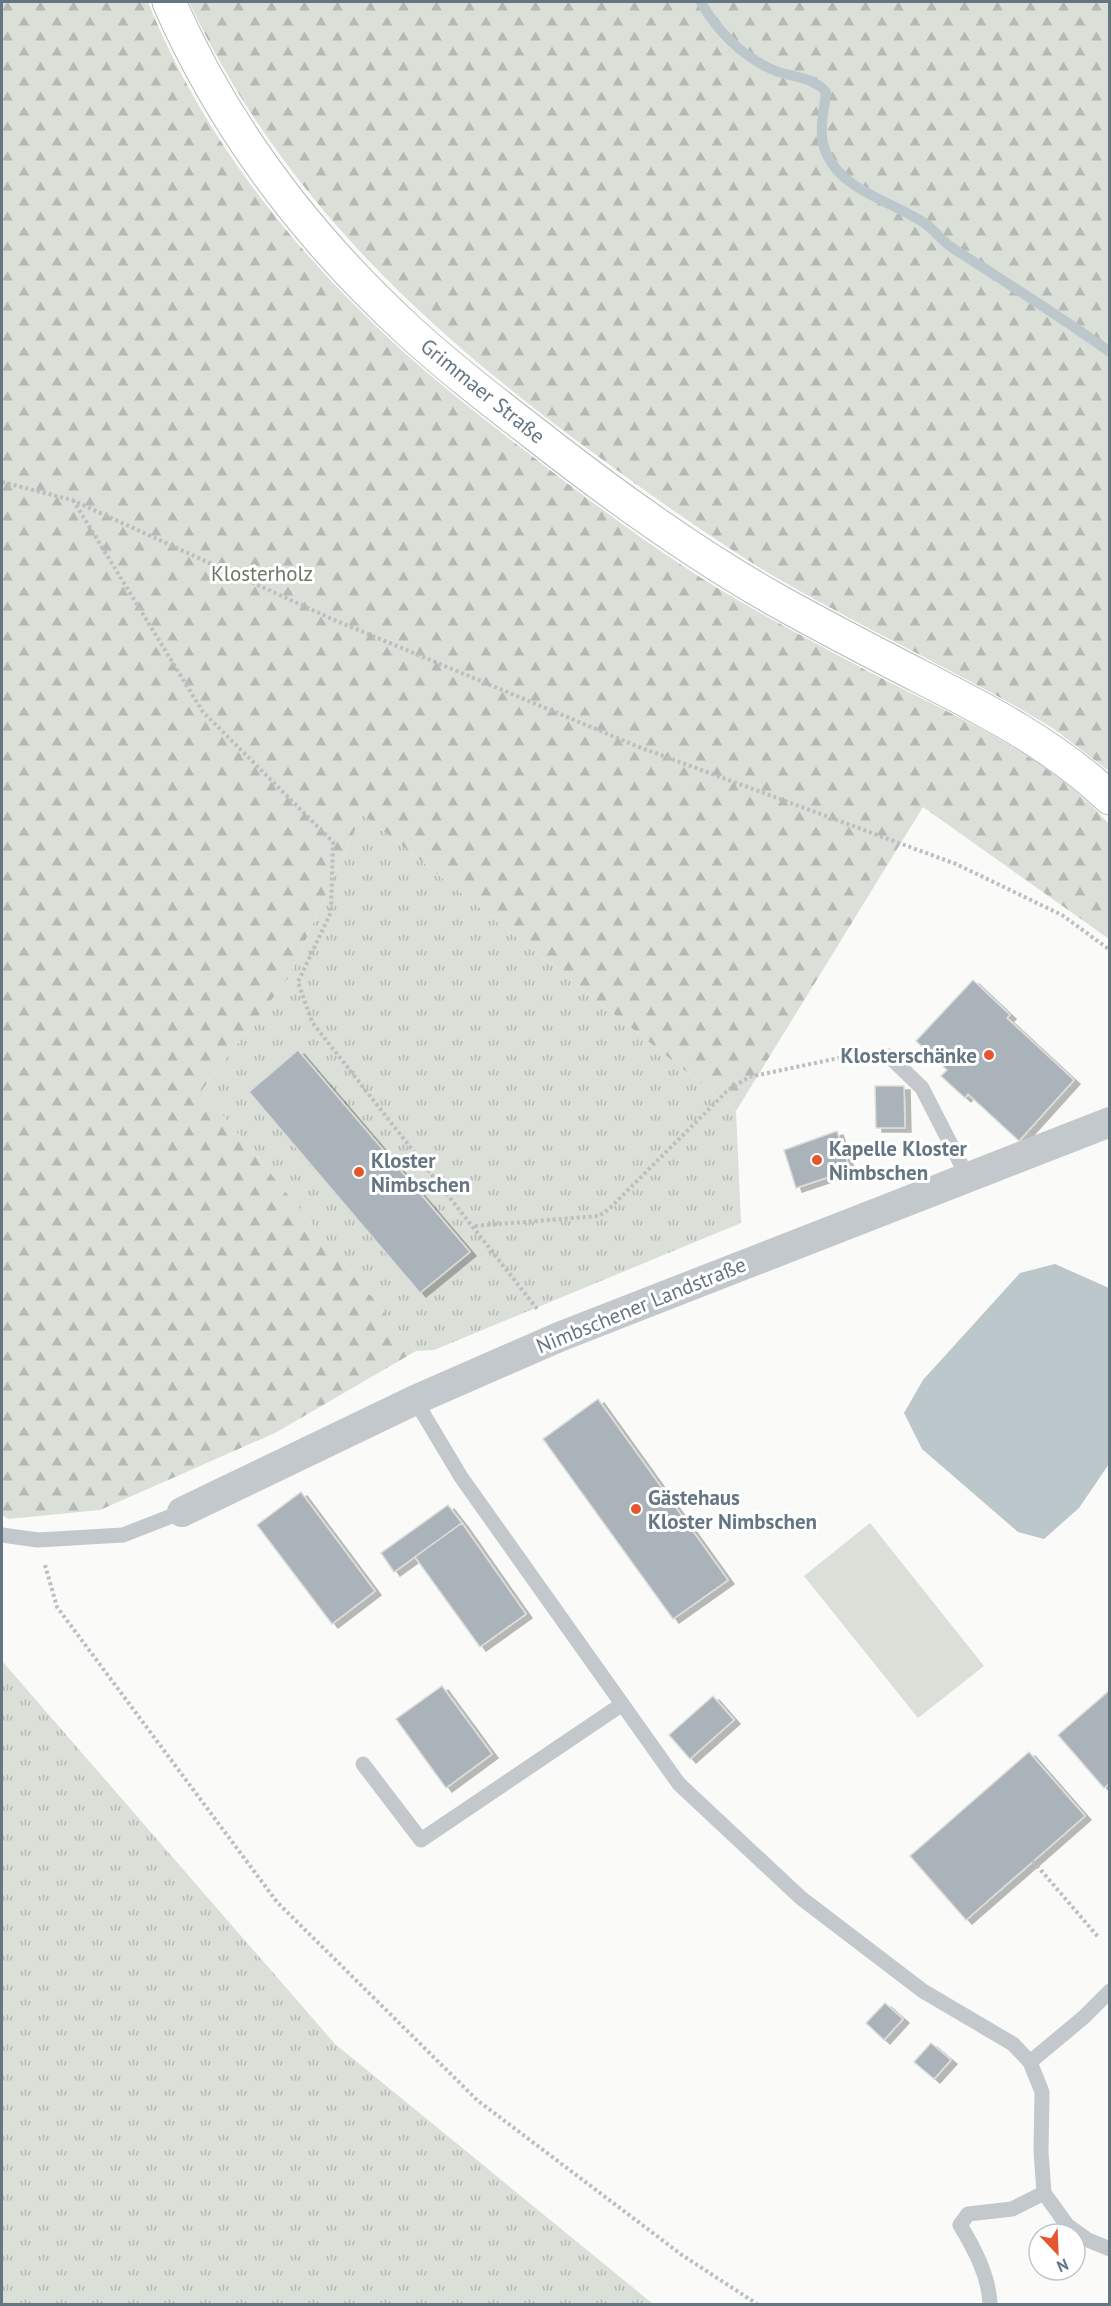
<svg xmlns="http://www.w3.org/2000/svg" width="1111" height="2306" font-family="'PT Sans',sans-serif">
<style>
.grass{fill:url(#grass-tufts)}
.forest{fill:url(#forest-firs)}
.pitch{fill:#dadfd7}
.water{fill:#bbc7cb}
.lines{fill:none;stroke-linecap:round;stroke-linejoin:round}
.stream{stroke:#bbc7cb;stroke-width:10}
.building{fill:#aab3b9;stroke:#dcdcda;stroke-width:1.5;filter:url(#shadow)}
.primary-casing{stroke:#b5babe;stroke-width:35}
.path{stroke:#bbbfc2;stroke-width:4;stroke-dasharray:3 3;stroke-linecap:butt}
.service{stroke:#c3c8cc;stroke-width:15}
.minor{stroke:#c3c8cc;stroke-width:30}
.primary{stroke:#fff;stroke-width:33}
.poi-dot{fill:#e4572e;stroke:#fff;stroke-width:2}
.labels{text-anchor:middle;dominant-baseline:central;stroke-width:6;stroke-linejoin:round;paint-order:stroke}
.street-label{font-size:21px;fill:#657683;stroke:#fff}
.park-label{font-size:21px;fill:#687a64;stroke:#fff}
.poi-label{font-size:21px;font-weight:bold;fill:#657683;stroke:#fff;text-anchor:start}
</style>
<defs>
<pattern id="grass-tufts" width="24" height="20" patternUnits="userSpaceOnUse" patternTransform="scale(1.5)"><rect width="24" height="20" fill="#dadfd7"/><path d="M3 7l-1-3M5 7V3M7 7l1-3M15 17l-1-3M17 17v-4M19 17l1-3" fill="none" stroke="#b4b9b4"/></pattern>
<pattern id="forest-firs" width="22" height="20" patternUnits="userSpaceOnUse" patternTransform="scale(1.5)"><rect width="22" height="20" fill="#dadfd7"/><path d="M5 1l3.5 6h-7zM16 11l3.5 6h-7z" fill="#b4b9b4"/></pattern>
<filter id="shadow"><feDropShadow dx="6" dy="4" stdDeviation="0" flood-color="#0004"/></filter>
</defs>
<rect width="100%" height="100%" fill="#fafaf8"/>
<!-- grass -->
<g class="grass">
<polygon points="362,814 736,1111 741,1223 434,1350 416,1351 202,1090 289,977"/>
<polygon points="2,1661 335,2044 653,2304 2,2304"/>
</g>
<!-- forest -->
<g class="forest">
<path d="M2 2H148C201 134 292 250 397 346 440 385 486 421 532 456 605 513 681 569 762 614 808 639 853 664 899 687 974 725 1053 761 1110 825L1109 939 923 807 736 1111 362 814 289 977 202 1090 416 1351 275 1433 100 1510 8 1519 2 1515Z"/>
<path d="M189 2H1109V771L1054 729 1024 711C943 665 858 625 777 578 713 540 652 496 592 452 421 326 281 196 189 2Z"/>
</g>
<!-- pitch -->
<polygon class="pitch" points="870,1523 984,1666 918,1718 804,1576"/>
<!-- water -->
<polygon class="water" points="1055,1264 1109,1288 1109,1464 1079,1508 1044,1539 1018,1532 922,1449 904,1413 923,1380 1020,1273"/>
<g class="lines">
<!-- stream -->
<path class="stream" d="M701 2C716 30 741 55 771 69 790 78 811 75 826 92 824 113 817 134 827 155 845 193 896 202 927 225 936 232 944 243 954 249 1006 282 1059 316 1110 352"/>
</g>
<!-- building -->
<g class="building">
<polygon points="973,980 1010,1015 1007,1018 1074,1080 1019,1141 968,1094 965,1098 941,1076 947,1070 916,1041"/>
<polygon points="298,1050 470,1252 420,1293 249,1092"/>
<polygon points="875,1086 904,1086 905,1128 876,1128"/>
<polygon points="837,1131 850,1170 796,1188 784,1150"/>
<polygon points="598,1399 728,1580 673,1619 543,1439"/>
<polygon points="301,1492 375,1591 332,1624 257,1525"/>
<polygon points="448,1505 462,1523 394,1572 381,1553"/>
<polygon points="462,1523 526,1614 480,1647 415,1557"/>
<polygon points="442,1686 492,1754 446,1788 396,1719"/>
<polygon points="1110,1690 1110,1783 1104,1788 1058,1735"/>
<polygon points="713,1696 734,1720 690,1759 669,1735"/>
<polygon points="1029,1752 1085,1816 966,1920 910,1856"/>
<polygon points="885,2003 903,2019 884,2040 866,2023"/>
<polygon points="931,2043 951,2060 934,2079 914,2062"/>
</g>
<g class="lines">
<!-- primary casing -->
<g class="primary-casing">
<path id="primary" d="M169 2C224 128 307 237 408 330 448 367 492 401 535 434 610 493 687 549 769 596 818 624 869 650 919 676 986 710 1054 745 1110 798"/>
</g>
<!-- path -->
<g class="path">
<polyline points="2,482 72,500 332,619 639,747 956,864 1062,915 1110,950"/>
<polyline points="73,500 203,712 333,842 331,912 298,982 312,1022 538,1310"/>
<polyline points="475,1226 599,1216 610,1208 728,1090 749,1077 848,1056 862,1056"/>
<polyline points="45,1565 57,1607 277,1902 477,2100 682,2255 757,2304"/>
<polyline points="1033,1861 1099,1938"/>
</g>
<!-- service -->
<g class="service">
<polyline points="889,1056 922,1088 968,1178"/>
<polyline points="415,1400 461,1477 679,1784 801,1898 923,1991 1013,2044 1030,2062 1084,2017 1110,1991"/>
<polyline points="2,1535 38,1540 123,1535 182,1512"/>
<polyline points="363,1764 421,1840 621,1705"/>
<polyline points="1030,2062 1042,2092 1041,2152 1044,2193 1067,2225 1088,2240 1110,2249"/>
<path d="M990 2304C989 2276 974 2248 960 2225L968 2214 1012 2209 1044 2193"/>
</g>
<!-- minor -->
<polyline class="minor" points="182,1512 415,1400 559,1337 1110,1122"/>
<!-- primary -->
<use href="#primary" class="primary"/>
</g>
<!-- markers -->
<g class="poi-dot">
<circle cx="989" cy="1055" r="6"/>
<circle cx="817" cy="1160" r="6"/>
<circle cx="359" cy="1172" r="6"/>
<circle cx="636" cy="1509" r="6"/>
</g>
<g class="labels">
<!-- street labels -->
<g class="street-label">
<text transform="translate(483 391) rotate(39)">Grimmaer Straße</text>
<text transform="translate(641 1305) rotate(-22)">Nimbschener Landstraße</text>
</g>
<!-- park labels -->
<g class="park-label">
<text x="262" y="573">Klosterholz</text>
</g>
<!-- poi labels -->
<g class="poi-label">
<text x="977" y="1055" text-anchor="end">Klosterschänke</text>
<text x="829" y="1148">Kapelle Kloster<tspan x="829" dy="24">Nimbschen</tspan></text>
<text x="371" y="1160">Kloster<tspan x="371" dy="24">Nimbschen</tspan></text>
<text x="648" y="1497">Gästehaus<tspan x="648" dy="24">Kloster Nimbschen</tspan></text>
</g>
</g>
<!-- border -->
<rect width="1111" height="2306" fill="none" stroke="#657683" stroke-width="6"/>
<!-- north arrow -->
<g transform="translate(1057 2252) rotate(157)"><circle r="28" fill="#ffffff" stroke="#c1c8cd" stroke-width="1.5"/>
<path d="M0-4.5L10 22L0 15L-10 22Z" fill="#e4572e"/>
<text y="-9" font-size="16" font-weight="bold" text-anchor="middle" fill="#657683">N</text>
</g>
</svg>
